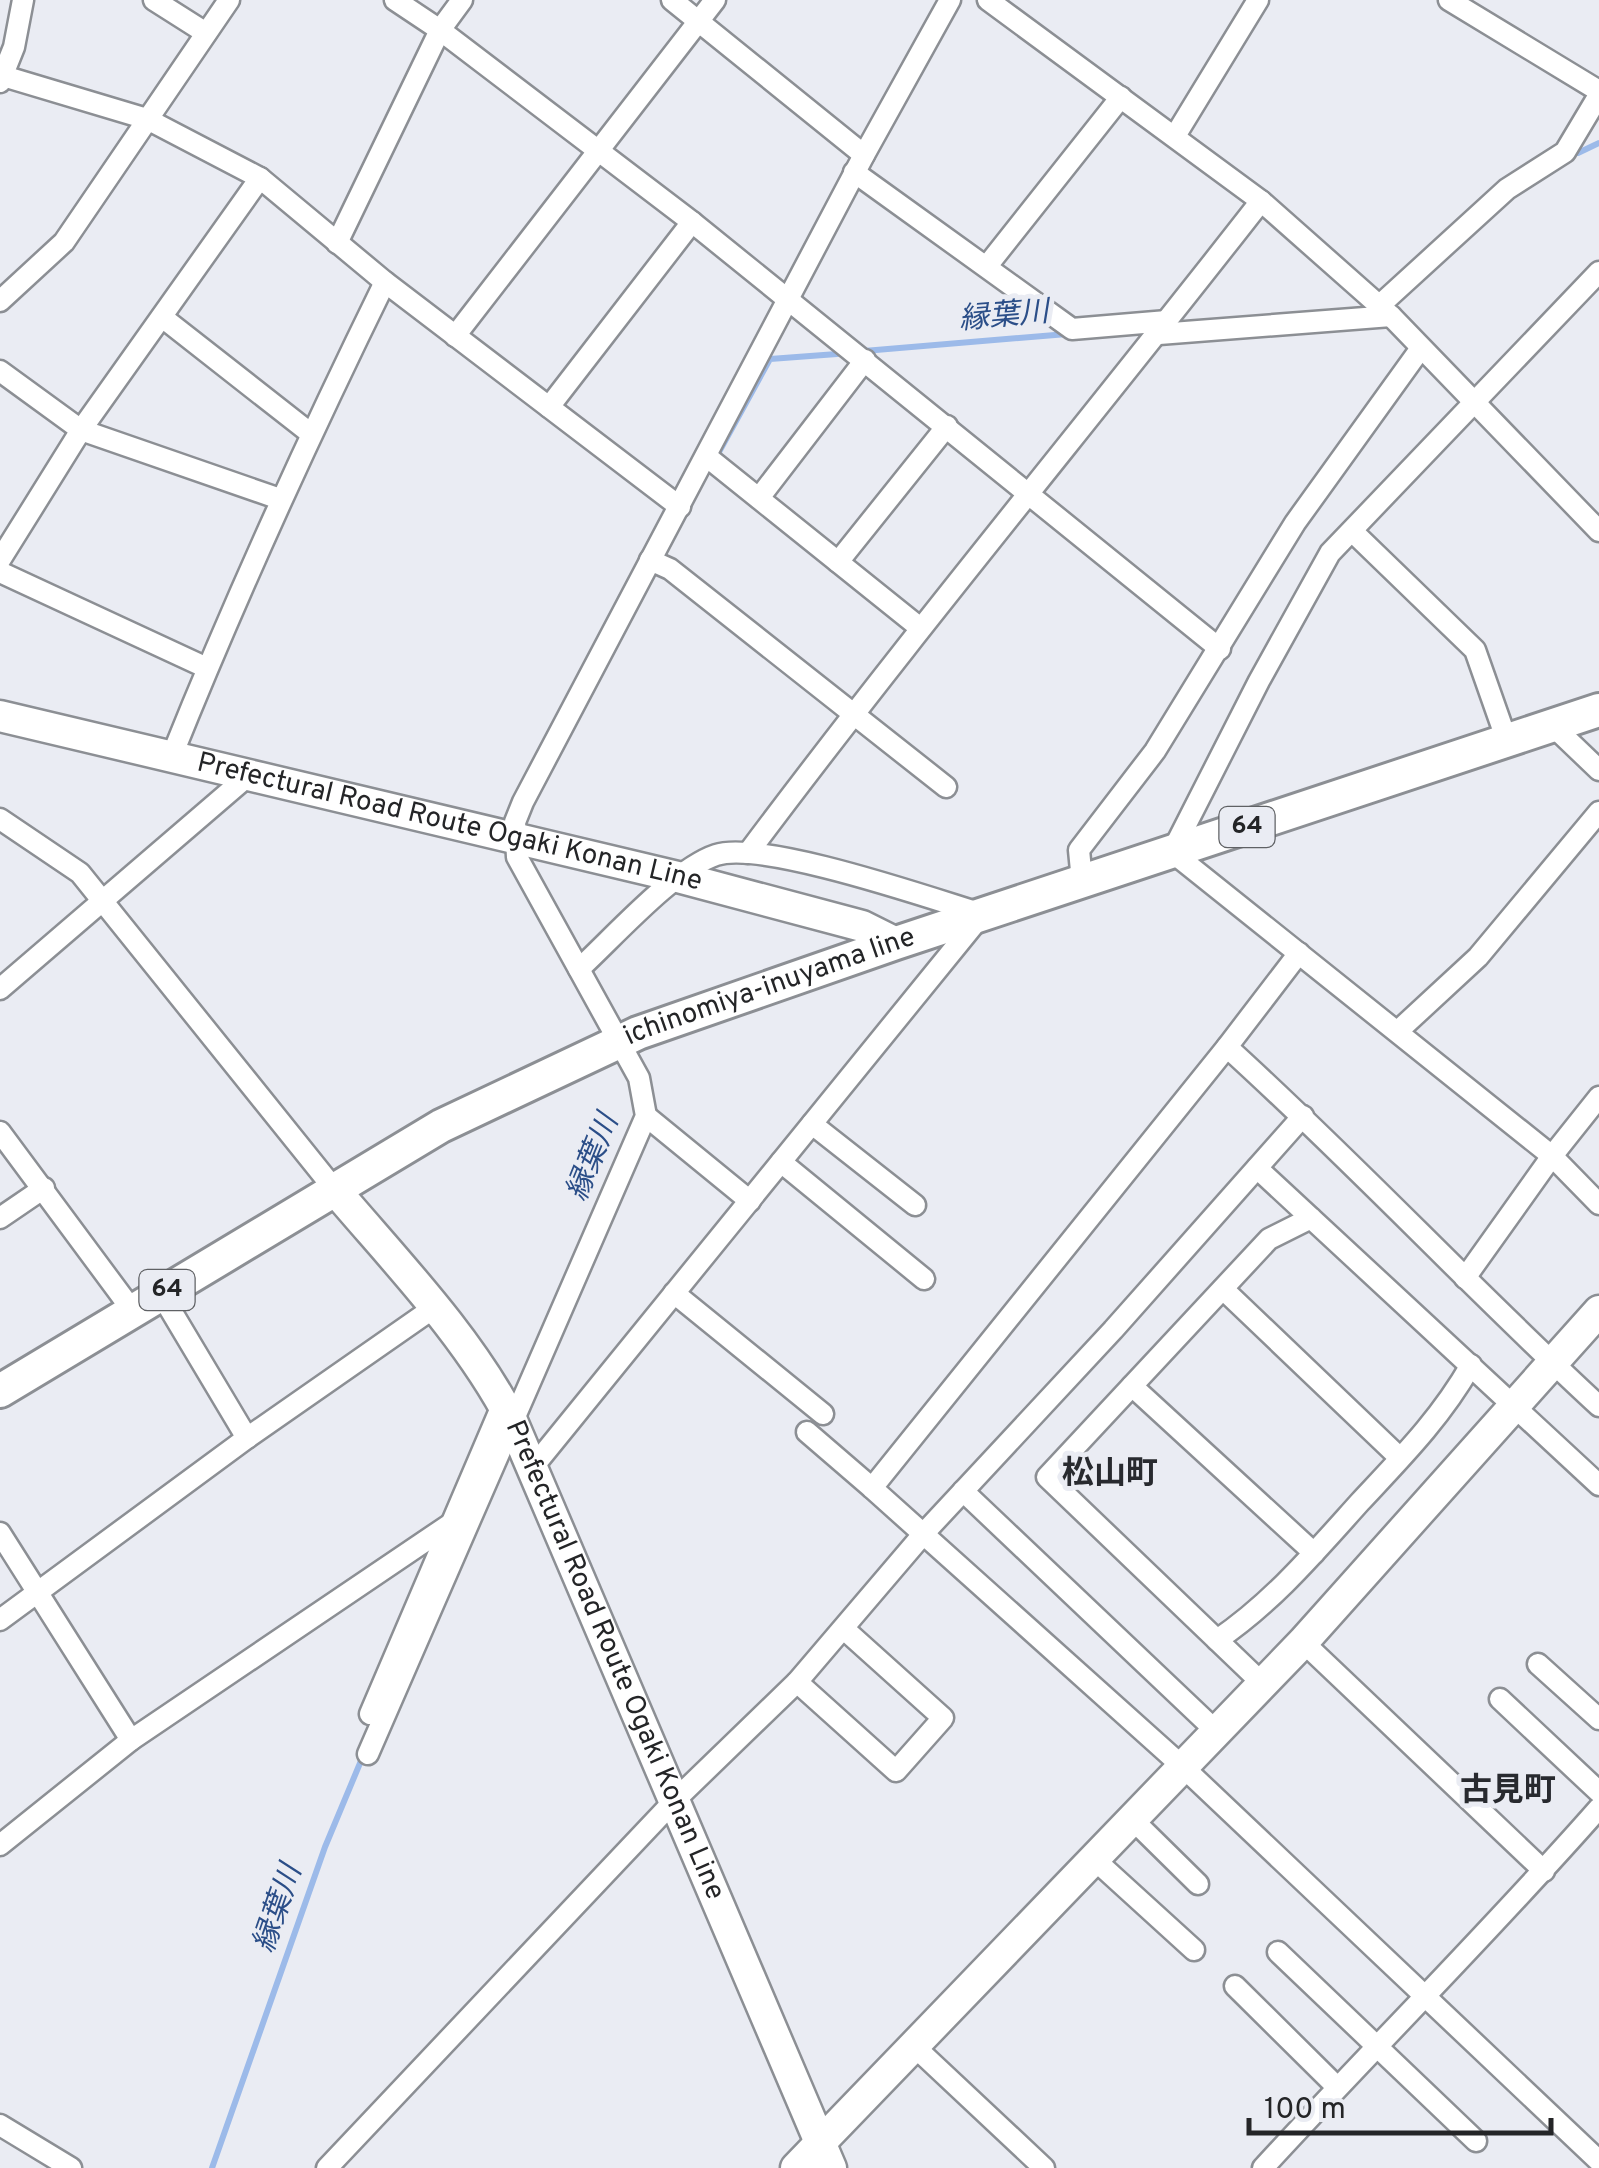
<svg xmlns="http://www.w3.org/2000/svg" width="1599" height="2168" font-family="Overpass,'Noto Sans JP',sans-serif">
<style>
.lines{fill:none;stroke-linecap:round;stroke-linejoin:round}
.stream{stroke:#9cbae9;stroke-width:6}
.street-casing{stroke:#8c8f94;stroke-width:25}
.secondary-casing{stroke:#8c8f94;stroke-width:35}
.primary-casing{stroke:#8c8f94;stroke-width:38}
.street{stroke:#fff;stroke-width:20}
.secondary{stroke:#fff;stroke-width:30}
.primary{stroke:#fff;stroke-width:32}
.labels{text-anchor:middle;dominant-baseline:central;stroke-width:10;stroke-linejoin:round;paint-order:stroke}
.shield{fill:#eaecf3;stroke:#5f6164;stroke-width:2.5}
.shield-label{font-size:25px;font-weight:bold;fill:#242527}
.street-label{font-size:28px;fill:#242527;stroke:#eaecf3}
.water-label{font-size:30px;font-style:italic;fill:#2b4e88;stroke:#eaecf3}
.quarter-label{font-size:32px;font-weight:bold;fill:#282a2f;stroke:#eaecf3}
</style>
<rect width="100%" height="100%" fill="#eaecf3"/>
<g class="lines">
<!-- stream -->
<g class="stream">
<polyline points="1578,153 1599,143"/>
<polyline points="864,351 1067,334"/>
<polyline points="719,452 770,359 837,354"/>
<polyline points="212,2168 325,1847 363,1756"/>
</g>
<!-- street casing -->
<g class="street-casing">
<g id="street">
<polyline points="154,0 206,33"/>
<polyline points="395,0 440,30 692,222 1220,649"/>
<polyline points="672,0 864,155"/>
<polyline points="988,0 1261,201 1391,316 1599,531"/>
<polyline points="1449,0 1599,91"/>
<polyline points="0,75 147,119 260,178 385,282 680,507"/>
<polyline points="0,82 14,47 23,0"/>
<polyline points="1175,136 1258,0"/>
<polyline points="854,172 1072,329 1167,321"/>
<polyline points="337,243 440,30 462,0"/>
<polyline points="987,266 1121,97"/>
<polyline points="1599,272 1330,553 1259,681 1172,852 1552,1156 1599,1204"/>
<polyline points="0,301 64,242 229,0"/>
<polyline points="1380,305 1507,189 1565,152 1599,95"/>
<polyline points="162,317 310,433"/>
<polyline points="1159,334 1391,316"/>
<polyline points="455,336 715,0"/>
<polyline points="0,371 81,430 280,499"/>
<polyline points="549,407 692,222"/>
<polyline points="706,456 919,627"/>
<polyline points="759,498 865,360"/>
<polyline points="1352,531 1475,650 1507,741"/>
<polyline points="0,560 81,430 260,178"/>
<polyline points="650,560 670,569 946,787"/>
<polyline points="838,562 947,426"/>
<polyline points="0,572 207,668"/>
<polyline points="1553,726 1599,770"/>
<path d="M171 758C236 596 308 439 385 282"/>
<polyline points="0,819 80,873 335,1190"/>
<path d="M748 853C914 631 1091 419 1261 201"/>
<polyline points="1082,881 1079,850 1155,751 1295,523 1421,348"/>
<path d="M1299 953 1227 1047C1355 1163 1472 1289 1599 1406"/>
<path d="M579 969C613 938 674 869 716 855 761 840 927 897 979 913"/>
<polyline points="0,989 249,775"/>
<polyline points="1398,1031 1478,957 1599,812"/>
<polyline points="1227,1047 872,1488 1182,1766 1599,2161"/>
<polyline points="646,1116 750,1201"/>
<polyline points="812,1124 915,1205"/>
<polyline points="0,1132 132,1310"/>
<polyline points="781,1162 924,1279"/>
<polyline points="1257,1168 1599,1485"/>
<polyline points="0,1218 44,1188"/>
<polyline points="1465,1278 1552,1156 1599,1097"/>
<polyline points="1223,1289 1400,1458"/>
<polyline points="674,1293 823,1414"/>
<polyline points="161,1294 247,1438"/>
<polyline points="1132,1386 1314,1553"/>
<polyline points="807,1432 872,1488"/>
<polyline points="533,1467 980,917"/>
<polyline points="963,1491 1216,1731"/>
<polyline points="0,1533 131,1740"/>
<polyline points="0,1620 247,1438 435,1307"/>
<path d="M1217 1640C1272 1603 1315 1552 1360 1502 1402 1457 1440 1419 1471 1365"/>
<polyline points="1303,1642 1544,1871"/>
<polyline points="1538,1664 1599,1719"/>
<polyline points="797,1682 896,1771 943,1718 844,1629"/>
<polyline points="1263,1684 1047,1477 1269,1239 1311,1218"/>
<polyline points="1500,1699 1599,1792"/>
<polyline points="370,1714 503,1403"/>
<polyline points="368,1754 646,1116 639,1078 517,857 515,822 523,802 864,155 950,0"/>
<polyline points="1132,1819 1198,1884"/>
<polyline points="0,1845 131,1740 449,1525 464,1532"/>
<polyline points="1094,1859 1194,1950"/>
<polyline points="1278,1952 1476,2141"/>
<polyline points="1235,1986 1336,2086"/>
<polyline points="915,2047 1044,2168"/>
<polyline points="0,2125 71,2168"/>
<polyline points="327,2168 673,1802 797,1682 925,1532 1113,1330 1303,1116"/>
<path d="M1263 2168C1374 2047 1491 1931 1599 1808"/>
</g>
</g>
<!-- secondary casing -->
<g class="secondary-casing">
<g id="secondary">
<path id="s1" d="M0 716 678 877 862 926 896 943"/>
<path id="s2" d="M335 1190C397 1263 468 1336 512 1421L831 2168"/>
<polyline points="796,2168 1303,1642 1599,1311"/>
</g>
</g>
<!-- primary casing -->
<g class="primary-casing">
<g id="primary">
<path id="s3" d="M0 1391 441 1126 638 1033 896 943 1599 710"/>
</g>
</g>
<!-- street -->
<use href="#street" class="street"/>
<!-- secondary -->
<use href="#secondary" class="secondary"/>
<!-- primary -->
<use href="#primary" class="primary"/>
</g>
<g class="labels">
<!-- shield labels -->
<g class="shield">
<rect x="1219.5" y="807" width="55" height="40" rx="8"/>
<rect x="139.5" y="1270" width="55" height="40" rx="8"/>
</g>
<g class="shield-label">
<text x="1247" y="827">64</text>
<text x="167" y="1290">64</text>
</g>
<!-- street labels -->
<g class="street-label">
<text stroke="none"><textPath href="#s1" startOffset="462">Prefectural Road Route Ogaki Konan Line</textPath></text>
<text stroke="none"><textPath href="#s3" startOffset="872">ichinomiya-inuyama line</textPath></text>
<text stroke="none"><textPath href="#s2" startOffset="552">Prefectural Road Route Ogaki Konan Line</textPath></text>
</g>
<!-- water labels -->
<g class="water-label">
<text transform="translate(1004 317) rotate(-5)">縁葉川</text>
<text transform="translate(594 1158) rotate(-68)">縁葉川</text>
<text transform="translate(279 1909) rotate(-71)">縁葉川</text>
</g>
<!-- quarter labels -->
<g class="quarter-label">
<text x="1110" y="1475">松山町</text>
<text x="1508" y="1792">古見町</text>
</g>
</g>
<!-- scale -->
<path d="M1249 2118v15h302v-15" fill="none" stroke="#242527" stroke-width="5"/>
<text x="1264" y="2118" font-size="30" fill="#242527" stroke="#eaecf3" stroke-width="8" paint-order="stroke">100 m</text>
</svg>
